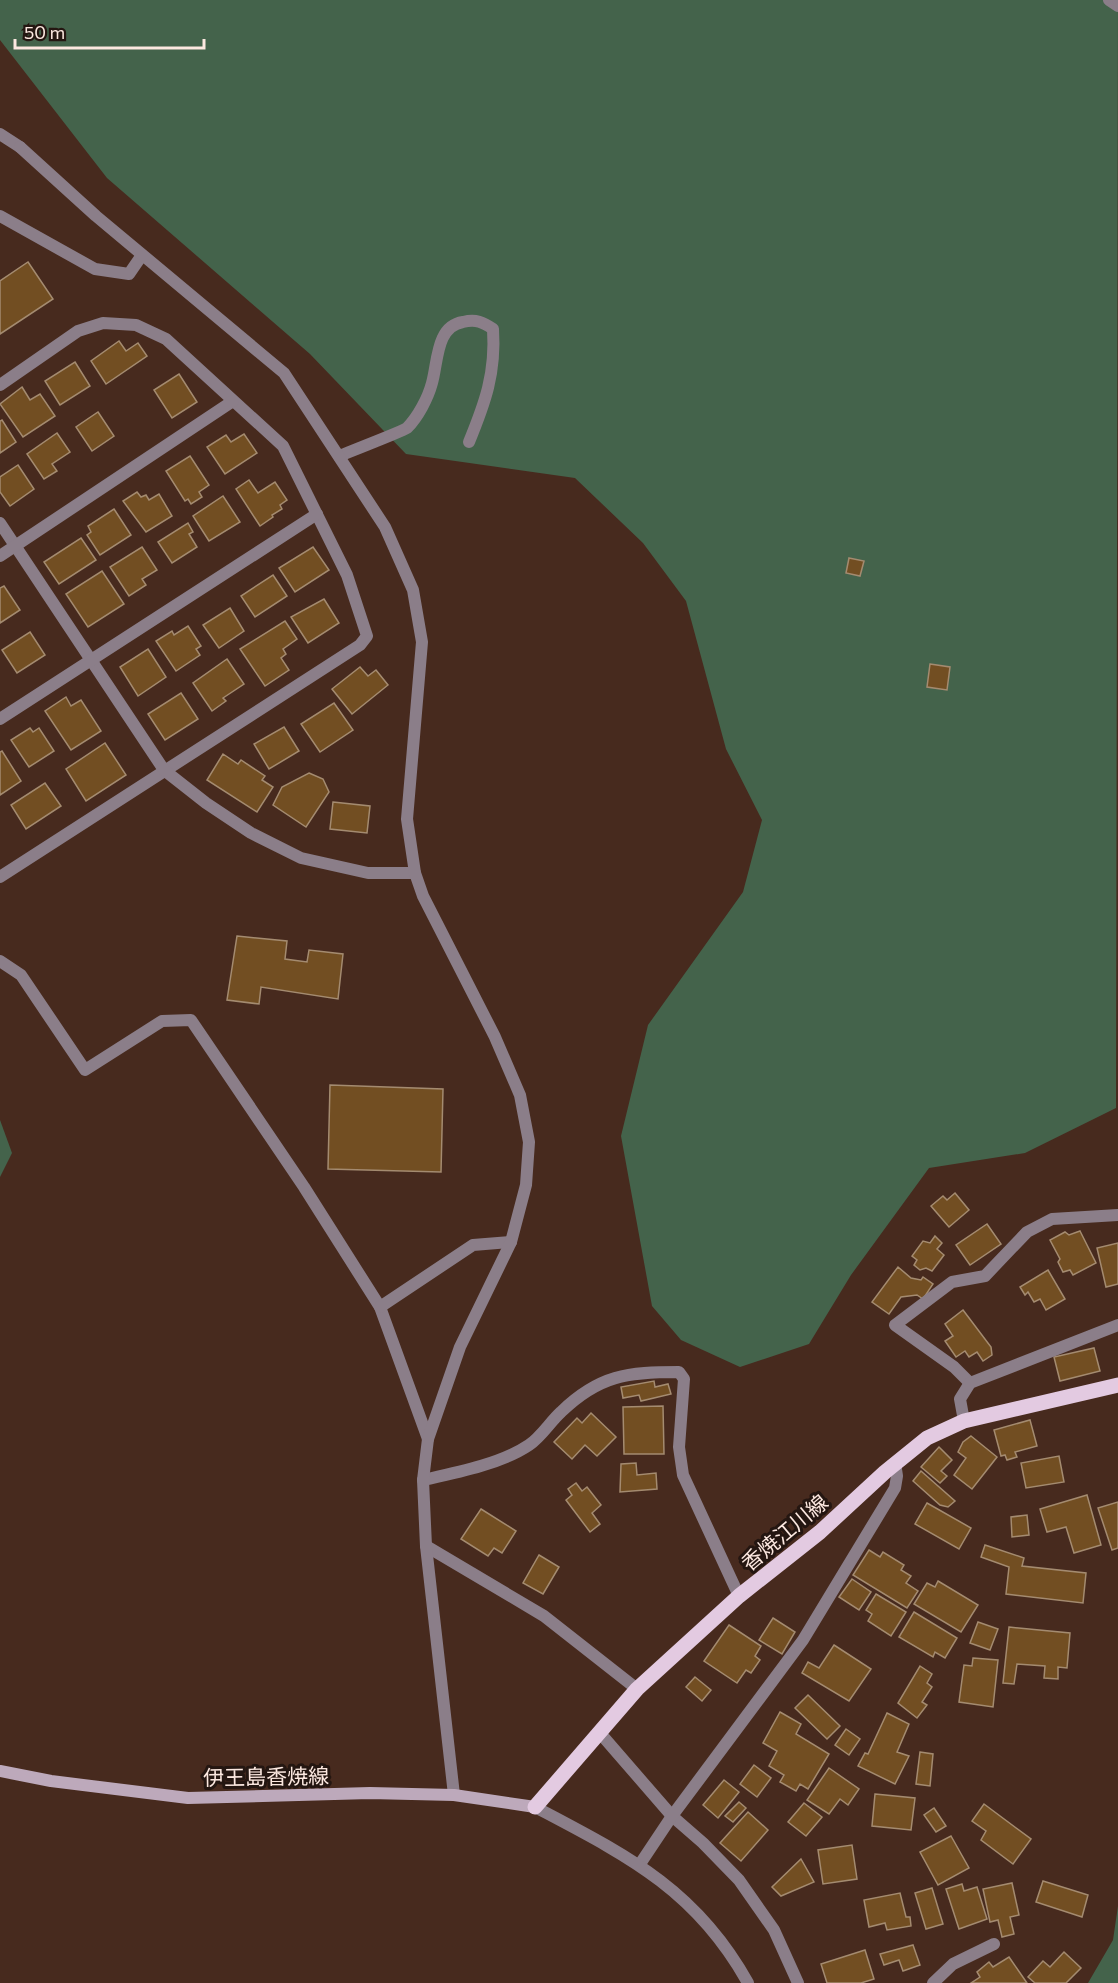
<svg xmlns="http://www.w3.org/2000/svg" width="1118" height="1983" font-family="Commissioner,'Noto Sans JP',sans-serif">
<style>
.green{fill:#44634b}
.building{fill:#724e22;stroke:#a48b70;stroke-width:1.5}
.lines{fill:none;stroke-linecap:round;stroke-linejoin:round}
.minor{stroke:#8b7e89;stroke-width:12}
.tertiary{stroke:#8b7e89;stroke-width:12}
.secondary{stroke:#bda9bb;stroke-width:12}
.primary{stroke:#e3cae1;stroke-width:15}
.labels{text-anchor:middle;dominant-baseline:central;stroke-width:6;stroke-linejoin:round;paint-order:stroke}
.street-label{font-size:21px;fill:#fce8e0;stroke:#241611}
</style>
<rect width="100%" height="100%" fill="#472a1e"/>
<!-- green -->
<g class="green">
<polygon points="0,0 1118,0 1116,1108 1025,1153 929,1168 851,1275 809,1344 740,1367 681,1340 652,1306 621,1136 648,1025 743,892 762,820 726,749 686,601 643,543 575,478 406,454 310,354 107,178 0,40"/>
<polygon points="0,1120 12,1153 0,1177"/>
<polygon points="1118,1906 1118,1983 1088,1983 1113,1940"/>
</g>
<!-- building -->
<g class="building">
<polygon points="28,262 53,299 0,334 0,281"/>
<polygon points="119,341 126,351 138,343 147,356 106,384 91,361"/>
<polygon points="75,362 90,386 60,405 45,381"/>
<polygon points="179,374 197,402 172,418 154,390"/>
<polygon points="22,387 30,400 40,394 55,416 23,437 0,404"/>
<polygon points="98,412 114,436 92,451 76,427"/>
<polygon points="2,420 16,442 0,453 0,421"/>
<polygon points="57,433 70,452 52,464 57,471 44,479 27,454"/>
<polygon points="244,434 257,453 225,474 207,447 226,435 231,442"/>
<polygon points="190,456 209,485 199,492 202,497 191,504 188,499 185,501 166,471"/>
<polygon points="18,465 34,489 10,506 0,492 0,477"/>
<polygon points="249,480 258,493 275,482 287,500 280,505 282,509 272,515 273,517 260,526 236,489"/>
<polygon points="137,492 141,497 146,495 149,500 159,494 172,516 146,532 123,501"/>
<polygon points="223,496 240,522 209,541 193,516"/>
<polygon points="114,509 131,535 100,555 87,535 91,532 88,526"/>
<polygon points="188,523 193,532 189,534 197,547 172,563 158,542"/>
<polygon points="81,538 96,560 59,584 44,562"/>
<polygon points="142,547 157,570 142,579 146,585 129,596 110,567"/>
<polygon points="313,547 329,570 295,592 279,568"/>
<polygon points="849,558 864,561 860,576 846,573"/>
<polygon points="102,571 124,604 88,627 66,594"/>
<polygon points="273,575 287,596 255,617 241,596"/>
<polygon points="4,586 20,610 0,623 0,588"/>
<polygon points="324,599 339,623 308,643 291,617"/>
<polygon points="230,608 244,631 219,648 203,625"/>
<polygon points="285,621 297,639 283,649 286,654 281,658 289,670 265,686 240,649"/>
<polygon points="188,626 201,646 196,649 200,655 176,671 156,641 172,631 174,635"/>
<polygon points="30,632 45,655 17,673 2,650"/>
<polygon points="148,649 166,677 138,696 120,667"/>
<polygon points="227,659 244,684 223,698 226,701 212,711 193,683"/>
<polygon points="930,664 950,667 947,690 927,687"/>
<polygon points="360,667 368,676 376,670 388,685 352,714 332,689"/>
<polygon points="181,693 198,719 165,740 148,714"/>
<polygon points="66,697 71,706 81,700 101,731 71,750 45,711"/>
<polygon points="334,703 353,730 320,752 301,724"/>
<polygon points="284,727 299,751 269,769 254,744"/>
<polygon points="30,728 33,732 39,728 54,751 29,767 11,740"/>
<polygon points="105,743 126,775 86,801 66,769"/>
<polygon points="2,751 21,781 0,795 0,752"/>
<polygon points="223,754 238,764 241,760 265,776 262,780 273,787 257,812 207,780"/>
<polygon points="309,773 323,779 329,792 306,827 273,805 282,787"/>
<polygon points="45,783 61,806 26,829 11,805"/>
<polygon points="333,802 370,806 367,833 330,829"/>
<polygon points="237,936 287,941 285,959 307,962 309,950 343,954 338,999 261,987 259,1004 227,1000"/>
<polygon points="330,1085 443,1089 441,1172 328,1169"/>
<polygon points="955,1193 969,1210 949,1227 931,1206 943,1196 947,1200"/>
<polygon points="987,1224 1001,1244 970,1265 956,1245"/>
<polygon points="1080,1231 1096,1263 1073,1275 1070,1270 1063,1272 1058,1262 1060,1259 1050,1240 1065,1232 1069,1235"/>
<polygon points="935,1236 942,1243 937,1249 944,1255 932,1271 926,1268 920,1270 914,1265 917,1260 912,1256 923,1241 930,1243"/>
<polygon points="1118,1243 1118,1284 1106,1287 1097,1248"/>
<polygon points="898,1267 911,1278 921,1280 923,1277 933,1284 923,1299 917,1295 901,1297 889,1314 872,1302"/>
<polygon points="1048,1270 1065,1299 1046,1310 1040,1299 1034,1302 1028,1292 1025,1295 1020,1287"/>
<polygon points="963,1310 991,1347 992,1355 983,1361 977,1352 969,1357 965,1351 956,1357 945,1341 953,1336 945,1324"/>
<polygon points="1094,1348 1100,1371 1060,1381 1054,1357"/>
<polygon points="654,1381 655,1387 668,1384 671,1394 641,1401 639,1395 623,1398 621,1387"/>
<polygon points="663,1406 664,1454 624,1454 623,1407"/>
<polygon points="591,1413 616,1437 597,1456 585,1445 572,1459 554,1442 577,1418 582,1423"/>
<polygon points="1030,1420 1037,1446 1015,1452 1017,1457 1007,1460 1005,1455 1001,1456 994,1430"/>
<polygon points="971,1436 997,1457 972,1489 954,1475 966,1458 958,1452 963,1442"/>
<polygon points="939,1447 952,1460 941,1471 947,1476 940,1483 921,1467"/>
<polygon points="1059,1456 1064,1482 1026,1488 1021,1463"/>
<polygon points="636,1463 637,1475 656,1473 657,1489 620,1492 621,1464"/>
<polygon points="921,1471 955,1501 948,1507 940,1505 913,1481"/>
<polygon points="576,1483 582,1491 587,1487 601,1505 592,1513 600,1524 590,1532 566,1500 572,1495 568,1489"/>
<polygon points="1087,1495 1101,1545 1074,1553 1066,1527 1047,1532 1040,1509"/>
<polygon points="1118,1502 1118,1548 1112,1550 1098,1508"/>
<polygon points="927,1503 971,1528 959,1549 915,1524"/>
<polygon points="481,1509 516,1531 502,1553 494,1548 488,1556 461,1539"/>
<polygon points="1027,1515 1029,1535 1012,1537 1011,1517"/>
<polygon points="985,1545 1024,1558 1022,1566 1086,1573 1083,1603 1006,1594 1009,1567 981,1557"/>
<polygon points="869,1550 880,1557 883,1552 904,1565 901,1570 911,1576 906,1583 918,1591 907,1608 853,1575"/>
<polygon points="539,1555 559,1567 543,1594 523,1583"/>
<polygon points="852,1579 871,1592 859,1610 839,1597"/>
<polygon points="938,1581 978,1605 961,1632 914,1604 927,1583 935,1587"/>
<polygon points="876,1594 906,1612 891,1636 868,1621 872,1614 866,1610"/>
<polygon points="914,1612 957,1638 945,1658 935,1652 933,1657 899,1637"/>
<polygon points="773,1618 795,1632 782,1654 759,1640"/>
<polygon points="978,1622 998,1629 990,1650 970,1643"/>
<polygon points="729,1625 761,1646 755,1656 760,1660 751,1673 746,1670 737,1683 704,1661"/>
<polygon points="1009,1627 1070,1633 1067,1668 1058,1667 1058,1679 1044,1678 1045,1666 1017,1664 1014,1684 1003,1683"/>
<polygon points="834,1645 871,1669 849,1701 802,1673 808,1662 819,1668"/>
<polygon points="973,1658 998,1660 993,1707 959,1702 964,1665 972,1666"/>
<polygon points="920,1666 932,1674 927,1683 932,1687 922,1702 927,1705 917,1718 898,1703"/>
<polygon points="695,1677 711,1690 702,1701 686,1687"/>
<polygon points="808,1695 840,1726 827,1739 795,1708"/>
<polygon points="780,1712 801,1724 796,1734 829,1754 808,1789 800,1784 796,1791 780,1782 784,1775 769,1766 777,1751 763,1743"/>
<polygon points="887,1713 909,1724 897,1752 909,1756 895,1784 858,1766 865,1753 868,1754"/>
<polygon points="846,1729 860,1739 849,1755 835,1745"/>
<polygon points="920,1752 933,1754 930,1786 916,1784"/>
<polygon points="754,1765 771,1778 757,1797 740,1784"/>
<polygon points="829,1768 859,1789 848,1805 840,1799 829,1814 807,1800"/>
<polygon points="724,1780 739,1792 718,1818 703,1805"/>
<polygon points="875,1794 915,1798 911,1830 872,1826"/>
<polygon points="739,1802 746,1808 733,1822 725,1816"/>
<polygon points="804,1803 822,1817 806,1836 788,1822"/>
<polygon points="984,1804 1031,1839 1013,1864 981,1840 986,1831 972,1821"/>
<polygon points="934,1808 946,1826 936,1832 924,1815"/>
<polygon points="748,1812 768,1830 741,1861 720,1843"/>
<polygon points="951,1836 969,1868 938,1885 920,1852"/>
<polygon points="852,1845 857,1879 823,1884 818,1850"/>
<polygon points="801,1859 814,1882 781,1896 772,1887"/>
<polygon points="1043,1881 1088,1895 1082,1917 1036,1902"/>
<polygon points="1012,1883 1019,1915 1010,1917 1014,1934 1002,1937 998,1920 990,1922 983,1889"/>
<polygon points="962,1884 964,1891 977,1887 987,1919 959,1929 946,1889"/>
<polygon points="932,1888 943,1924 926,1929 915,1893"/>
<polygon points="900,1893 906,1917 910,1917 911,1926 887,1930 885,1923 869,1927 864,1900"/>
<polygon points="913,1945 920,1965 903,1971 899,1960 884,1965 880,1954"/>
<polygon points="865,1950 874,1979 861,1983 827,1983 821,1964"/>
<polygon points="1064,1952 1081,1968 1066,1983 1035,1983 1028,1977 1043,1961 1050,1967"/>
<polygon points="1009,1957 1027,1983 971,1983 980,1977 977,1972 989,1962 993,1967"/>
</g>
<g class="lines">
<!-- minor -->
<g class="minor">
<polyline points="0,134 20,147"/>
<polyline points="0,216 95,269 129,274 142,255"/>
<polyline points="0,385 78,331 103,323 136,325 166,339 283,446 347,575 367,636 360,645 0,877"/>
<path d="M339 456C349 452 403 431 407 428 418 417 428 398 432 383 438 362 436 326 463 322 476 319 483 322 493 329 496 373 485 403 469 442"/>
<polyline points="0,523 164,770 206,803 251,833 301,858 368,873 415,873"/>
<polyline points="0,556 233,401"/>
<polyline points="0,719 317,514"/>
<polyline points="0,961 21,975 85,1070 162,1021 191,1020 304,1187 380,1307 428,1439"/>
<polyline points="380,1307 473,1245 511,1242"/>
<polyline points="970,1383 954,1367 895,1325 952,1282 985,1276 1027,1232 1052,1219 1118,1215"/>
<polyline points="964,1421 960,1399 970,1383 1118,1325"/>
<path d="M423 1480C455 1473 501 1464 529 1445 541 1437 550 1422 561 1412 599 1375 628 1372 679 1372L684 1379 679 1447 683 1475 739 1596"/>
<polyline points="426,1546 544,1616 637,1689"/>
<polyline points="600,1733 672,1816 703,1843 739,1880 774,1930 798,1983"/>
<polyline points="640,1864 672,1816 803,1640 895,1488 897,1476 895,1463"/>
<polyline points="933,1983 953,1964 994,1944"/>
</g>
<!-- tertiary -->
<g class="tertiary">
<polyline points="1109,0 1118,6"/>
<polyline points="20,147 96,216 284,373 385,527 413,590 422,642 407,819 415,873 423,896 495,1037 520,1095 529,1142 526,1185 511,1242 460,1347 428,1439 423,1480 426,1546 454,1795"/>
<path d="M535 1807C626 1855 696 1889 748 1983"/>
</g>
<!-- secondary -->
<polyline class="secondary" points="0,1771 51,1781 188,1798 370,1793 454,1795 535,1807"/>
<!-- primary -->
<polyline class="primary" points="535,1807 637,1689 739,1596 820,1532 885,1472 927,1438 964,1421 1118,1385"/>
</g>
<g class="labels">
<!-- street labels -->
<g class="street-label">
<text transform="translate(784 1532) rotate(-40)">香焼江川線</text>
<text transform="translate(266 1776) rotate(-1)">伊王島香焼線</text>
</g>
</g>
<!-- scale -->
<path d="M15 39v9h189v-9" fill="none" stroke="#fce8e0" stroke-width="3"/>
<text x="24" y="39" font-size="18" fill="#fce8e0" stroke="#241611" stroke-width="4.5" paint-order="stroke">50 m</text>
</svg>
